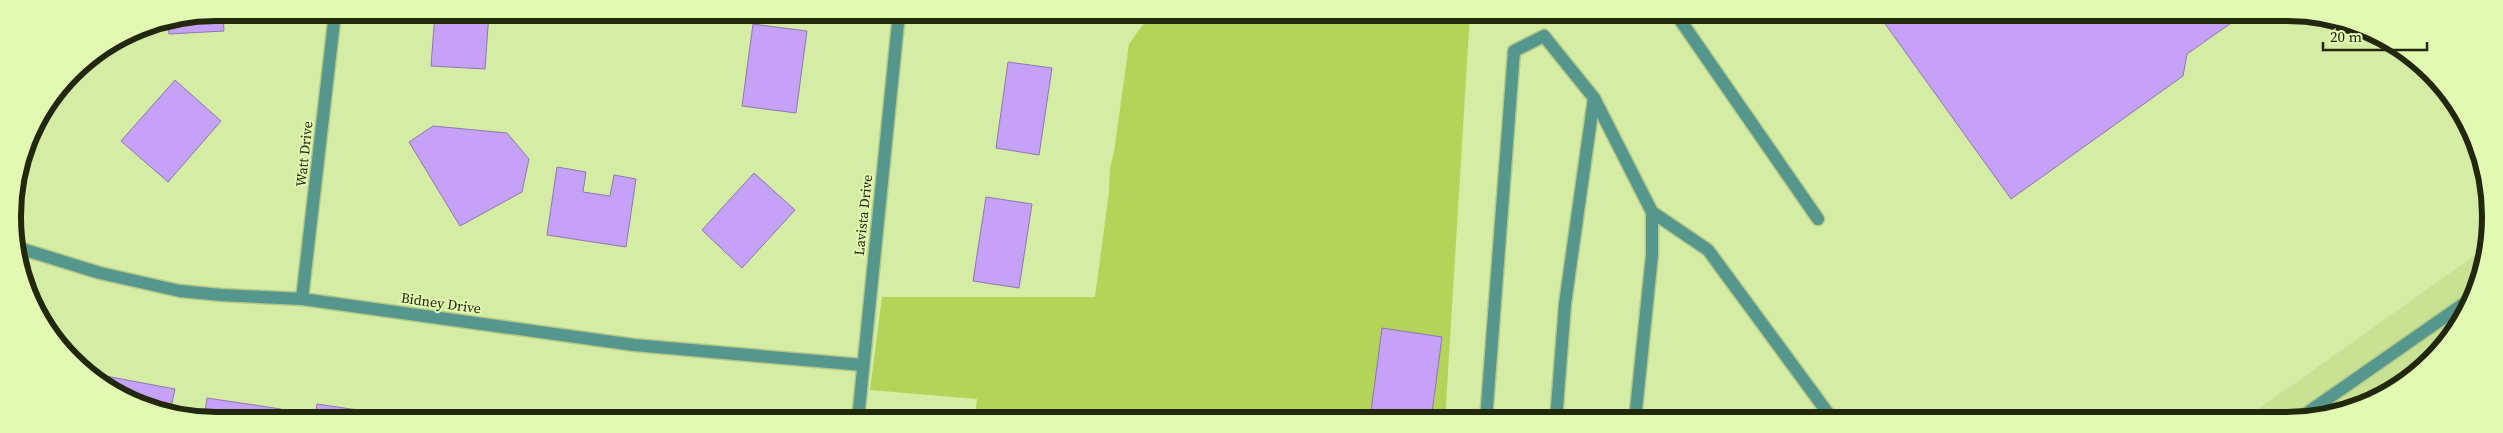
<svg xmlns="http://www.w3.org/2000/svg" width="2503" height="433" font-family="'Source Serif 4',serif">
<style>
.built{fill:#c9e192}
.green{fill:#b3d459}
.building{fill:#c5a2f8;stroke:#8f76b4}
.lines{fill:none;stroke-linecap:round;stroke-linejoin:round}
.minor-casing{stroke:#b5c989;stroke-width:15}
.minor{stroke:#55978d;stroke-width:12}
.labels{text-anchor:middle;dominant-baseline:central;stroke-width:4;stroke-linejoin:round;paint-order:stroke}
.street-label{font-size:14px;fill:#21280c;stroke:#e2f9b1}
.rim{fill:none;stroke:#21280c;stroke-width:6}
</style>
<rect width="100%" height="100%" fill="#d5eca4"/>
<!-- built -->
<polygon class="built" points="2488,246 2469,307 2431,361 2365,405 2300,420 2243,420"/>
<!-- green -->
<polygon class="green" points="1151,13 1470,14 1445,420 975,419 977,399 870,390 882,297 1095,297 1109,192 1110,168 1114,152 1129,44"/>
<!-- building -->
<g class="building">
<polygon points="216,12 223,13 224,31 169,34 168,22"/>
<polygon points="435,13 489,13 485,69 431,66"/>
<polygon points="1033,13 1075,13 1074,19"/>
<polygon points="1878,14 2244,14 2187,54 2183,76 2011,199"/>
<polygon points="753,24 807,31 796,113 742,106"/>
<polygon points="1008,62 1052,68 1039,155 996,148"/>
<polygon points="175,80 221,121 168,182 121,141"/>
<polygon points="60,91 41,136 32,132"/>
<polygon points="433,126 507,133 529,159 522,192 460,226 409,142"/>
<polygon points="557,167 586,172 583,192 610,196 614,175 636,179 626,247 547,235"/>
<polygon points="754,173 795,210 742,268 702,230"/>
<polygon points="986,197 1032,204 1019,288 973,281"/>
<polygon points="1382,328 1442,337 1431,420 1370,419"/>
<polygon points="100,375 175,389 170,412 115,393 99,381"/>
<polygon points="207,398 281,409 280,419 204,419"/>
<polygon points="317,404 399,416 399,419 315,419"/>
</g>
<g class="lines">
<!-- minor casing -->
<g class="minor-casing">
<g id="minor">
<polyline points="1676,14 1818,219"/>
<polyline points="19,248 100,273 180,291 221,295 302,299 634,345 863,365"/>
<polyline points="302,299 335,13"/>
<polyline points="858,419 899,13"/>
<polyline points="1486,420 1514,51 1544,36 1594,98 1652,212 1708,250 1833,420"/>
<polyline points="1556,420 1565,304 1594,98"/>
<polyline points="1635,420 1652,255 1652,212"/>
<polyline points="2297,420 2472,298"/>
</g>
</g>
<!-- minor -->
<use href="#minor" class="minor"/>
</g>
<g class="labels">
<!-- street labels -->
<g class="street-label">
<text transform="translate(304 154) rotate(-84)">Watt Drive</text>
<text transform="translate(863 215) rotate(-84)">Lavista Drive</text>
<text transform="translate(441 303) rotate(8)">Bidney Drive</text>
</g>
</g>
<!-- crop -->
<path d="M0 0H2503V433H0ZM216 21H2287A195 195 0 0 1 2482 216V217A195 195 0 0 1 2287 412H216A195 195 0 0 1 21 217V216A195 195 0 0 1 216 21Z" fill="#e2f9b1" fill-rule="evenodd"/>
<path class="rim" d="M216 21H2287A195 195 0 0 1 2482 216V217A195 195 0 0 1 2287 412H216A195 195 0 0 1 21 217V216A195 195 0 0 1 216 21Z"/>
<!-- scale -->
<path d="M2323 42v8h104v-8" fill="none" stroke="#21280c" stroke-width="2.5"/>
<text x="2330" y="42" font-size="15" fill="#21280c" stroke="#e2f9b1" stroke-width="4" paint-order="stroke">20 m</text>
</svg>
